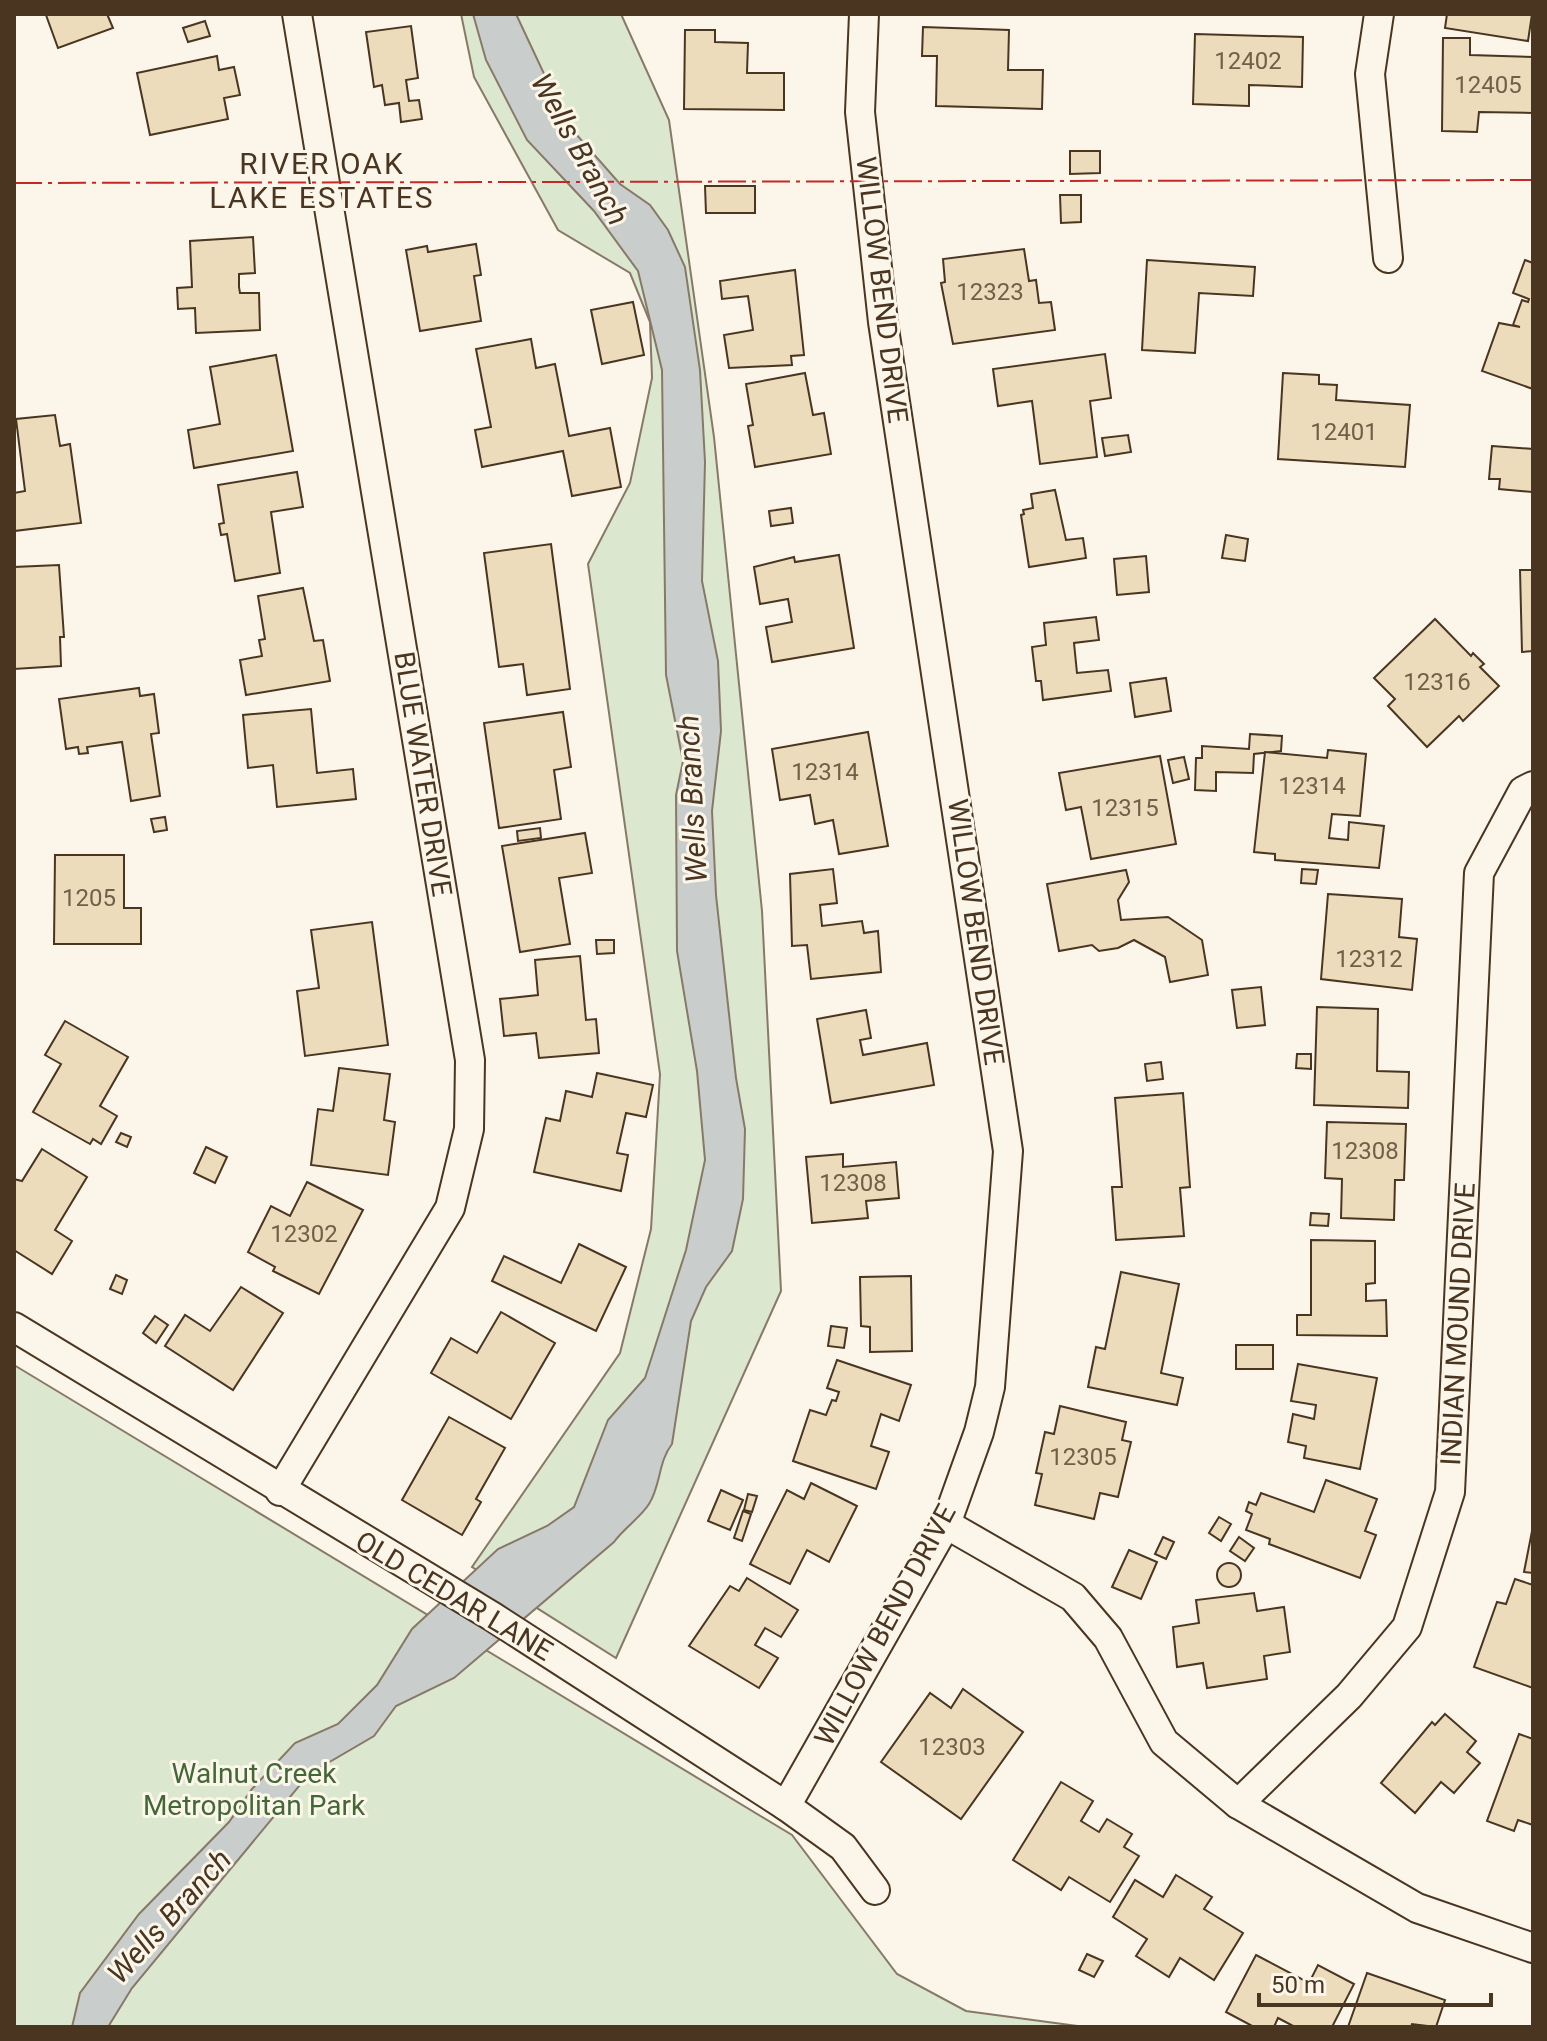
<svg xmlns="http://www.w3.org/2000/svg" width="1547" height="2041" font-family="Roboto,sans-serif">
<style>
.green{fill:#dce7d0;stroke:#887966;stroke-width:2}
.water{fill:#c9cecd;stroke:#887966;stroke-width:2}
.building{fill:#ecdcbc;stroke:#4a3520;stroke-width:2}
.lines{fill:none;stroke-linecap:round;stroke-linejoin:round}
.street-casing{stroke:#4a3520;stroke-width:32}
.street{stroke:#fbf6e9;stroke-width:28}
.power{stroke:#c62828;stroke-width:2;stroke-dasharray:28 6 4 6;stroke-linecap:butt}
.labels{text-anchor:middle;dominant-baseline:central;stroke-width:6;stroke-linejoin:round;paint-order:stroke}
.number-label{font-size:24px;fill:#725f47}
.street-label{font-size:28px;fill:#4a3520;stroke:#fbf6e9}
.park-label{font-size:28px;fill:#436837;stroke:#fbf6e9}
.water-label{font-size:30px;font-style:italic;fill:#4a3520;stroke:#fbf6e9}
.neighbourhood-label{font-size:30px;letter-spacing:2px;fill:#4a3520;stroke:#fbf6e9}
</style>
<rect width="100%" height="100%" fill="#fbf6e9"/>
<!-- green -->
<g class="green">
<polygon points="461,14 621,14 669,120 714,437 762,911 781,1291 616,1658 472,1567 620,1353 651,1229 660,1074 588,564 630,483 652,378 650,322 630,273 558,230 474,77"/>
<polygon points="14,1365 792,1835 897,1974 966,2011 1085,2027 14,2027"/>
</g>
<!-- water -->
<path class="water" d="M473 14H516L568 125 620 184 650 205 668 230 685 267 700 370 705 462 702 581 718 661 721 731 712 811 716 895 736 1078 745 1129 743 1199 732 1251 706 1287 691 1321 672 1444C658 1462 661 1485 649 1504 641 1517 624 1528 614 1542L454 1678 396 1706 374 1736 309 1774 132 1988 108 2027H72L80 1993 139 1914 229 1822 252 1789 295 1743 338 1724 377 1685 412 1629 498 1549 547 1526 574 1507 608 1420 645 1378 686 1250 705 1160 697 1071 677 951 676 795 683 761 666 675 662 370 638 271 594 211 527 140 486 60Z"/>
<!-- building -->
<g class="building">
<polygon points="107,14 113,28 58,48 46,15"/>
<polygon points="1447,14 1532,14 1528,41 1445,28"/>
<polygon points="205,21 210,36 188,42 183,28"/>
<polygon points="411,26 418,78 406,80 409,101 419,100 422,119 401,122 399,103 385,105 382,85 374,87 366,32"/>
<polygon points="923,27 1009,30 1008,70 1043,70 1042,109 936,106 937,56 922,56"/>
<polygon points="685,30 715,30 715,42 748,43 747,73 784,73 784,110 684,109"/>
<polygon points="1195,34 1303,37 1302,87 1249,85 1249,106 1193,104"/>
<polygon points="1443,38 1470,38 1470,55 1533,57 1533,113 1479,112 1477,132 1442,131"/>
<polygon points="217,56 219,70 234,67 240,95 224,98 228,119 150,135 137,73"/>
<polygon points="1070,151 1100,151 1100,173 1070,174"/>
<polygon points="705,186 755,186 755,213 706,213"/>
<polygon points="1060,195 1081,195 1081,222 1061,223"/>
<polygon points="253,237 255,273 239,274 239,287 240,293 259,293 260,330 196,333 195,308 178,309 177,288 192,287 190,241"/>
<polygon points="476,244 481,275 474,276 481,321 420,331 406,250 427,246 428,252"/>
<polygon points="1024,249 1029,281 1036,280 1039,303 1051,302 1055,330 953,344 941,283 945,282 943,259"/>
<polygon points="1147,260 1255,267 1253,296 1199,293 1195,353 1142,350"/>
<polygon points="1525,260 1533,263 1533,389 1482,371 1499,323 1520,327 1513,325 1522,300 1528,302 1529,299 1513,293"/>
<polygon points="795,270 804,355 791,356 792,365 729,368 724,335 753,330 748,296 722,299 720,281"/>
<polygon points="633,302 644,355 602,364 591,310"/>
<polygon points="531,339 536,368 555,364 569,436 610,428 621,487 572,496 563,451 482,467 475,430 491,427 476,349"/>
<polygon points="1105,354 1111,398 1090,401 1097,457 1040,464 1032,401 998,406 993,369"/>
<polygon points="276,355 293,451 194,468 188,430 220,424 210,367"/>
<polygon points="805,373 813,415 824,413 831,454 755,467 748,426 753,425 746,384"/>
<polygon points="1283,373 1319,375 1319,384 1337,385 1336,400 1410,405 1405,467 1278,459"/>
<polygon points="55,415 60,446 70,444 81,523 14,531 14,493 25,491 16,419"/>
<polygon points="1128,435 1131,452 1105,456 1102,438"/>
<polygon points="1492,446 1533,449 1532,492 1499,489 1500,479 1489,479"/>
<polygon points="297,472 303,507 271,512 280,573 235,581 227,534 221,535 219,524 224,523 218,485"/>
<polygon points="1055,490 1066,540 1083,538 1086,558 1029,567 1021,515 1024,514 1023,510 1033,508 1031,494"/>
<polygon points="791,508 793,523 771,526 769,511"/>
<polygon points="1226,535 1248,539 1245,561 1222,558"/>
<polygon points="551,544 570,689 527,695 523,664 499,667 484,553"/>
<polygon points="839,555 854,648 772,662 766,627 792,622 788,599 760,604 754,567 794,557 795,562"/>
<polygon points="1146,556 1149,592 1117,595 1114,559"/>
<polygon points="59,565 64,637 60,637 61,666 14,669 14,567"/>
<polygon points="1520,570 1533,570 1533,651 1522,652"/>
<polygon points="303,588 314,641 323,640 330,681 246,695 240,660 262,656 259,640 265,639 258,596"/>
<polygon points="1096,617 1099,640 1074,643 1077,673 1108,670 1111,691 1043,700 1041,681 1036,681 1032,647 1046,645 1044,623"/>
<polygon points="1435,619 1471,656 1473,653 1484,664 1480,667 1499,686 1463,721 1459,716 1427,747 1388,706 1395,699 1374,678"/>
<polygon points="1166,678 1171,711 1135,717 1130,683"/>
<polygon points="139,688 140,696 154,694 159,733 151,734 160,796 131,801 122,742 87,747 88,753 79,754 78,747 66,749 59,699"/>
<polygon points="311,709 317,773 353,769 356,799 277,807 273,765 248,768 243,715"/>
<polygon points="563,712 571,767 554,770 561,819 499,828 484,723"/>
<polygon points="868,732 888,846 839,854 833,820 815,824 810,795 780,800 772,749"/>
<polygon points="1250,734 1282,736 1281,751 1254,754 1253,773 1216,772 1216,791 1195,790 1196,758 1202,758 1202,746 1249,749"/>
<polygon points="1328,750 1366,754 1360,816 1332,814 1329,838 1348,840 1349,822 1384,826 1379,868 1275,860 1275,854 1254,852 1265,752 1327,758"/>
<polygon points="1160,756 1176,844 1091,859 1081,807 1066,810 1059,773"/>
<polygon points="1184,757 1189,779 1173,783 1168,760"/>
<polygon points="165,817 167,830 154,832 151,819"/>
<polygon points="540,828 541,838 518,841 517,831"/>
<polygon points="585,833 592,873 559,878 570,944 520,952 502,846"/>
<polygon points="55,855 124,855 124,908 141,908 141,944 54,944"/>
<polygon points="833,869 837,903 820,905 822,926 862,921 864,933 878,931 881,972 811,979 807,945 792,946 790,874"/>
<polygon points="1302,869 1318,870 1316,884 1301,883"/>
<polygon points="1126,870 1129,882 1118,900 1121,920 1168,917 1202,940 1208,975 1170,982 1165,957 1134,940 1118,948 1099,951 1092,945 1059,951 1047,884"/>
<polygon points="1328,894 1402,899 1399,937 1417,939 1412,990 1321,979"/>
<polygon points="372,922 388,1045 305,1056 297,991 319,988 311,930"/>
<polygon points="596,940 614,940 614,953 597,954"/>
<polygon points="580,956 586,1020 596,1019 599,1053 539,1058 536,1033 504,1036 500,999 538,995 535,960"/>
<polygon points="1261,987 1265,1025 1237,1028 1232,990"/>
<polygon points="1317,1007 1378,1009 1377,1071 1409,1072 1408,1108 1314,1105"/>
<polygon points="866,1010 871,1038 860,1040 863,1055 927,1043 934,1085 831,1103 817,1019"/>
<polygon points="65,1021 128,1057 100,1106 117,1116 101,1144 93,1139 90,1144 33,1112 61,1064 45,1055"/>
<polygon points="1297,1054 1311,1054 1311,1069 1296,1068"/>
<polygon points="1161,1062 1163,1079 1147,1081 1145,1064"/>
<polygon points="339,1068 390,1074 384,1120 395,1122 388,1175 311,1165 318,1109 333,1111"/>
<polygon points="597,1073 653,1085 646,1117 626,1113 617,1153 628,1155 621,1191 534,1172 546,1118 560,1121 566,1091 592,1097"/>
<polygon points="1183,1093 1190,1187 1180,1188 1184,1236 1116,1240 1112,1187 1122,1187 1115,1098"/>
<polygon points="1327,1122 1406,1124 1404,1180 1395,1180 1394,1220 1341,1218 1342,1179 1325,1178"/>
<polygon points="121,1133 131,1137 127,1147 116,1142"/>
<polygon points="206,1147 227,1157 215,1183 194,1173"/>
<polygon points="42,1149 87,1177 55,1230 72,1241 52,1274 14,1250 14,1179 22,1181"/>
<polygon points="843,1154 843,1167 896,1162 899,1198 866,1201 868,1218 812,1223 806,1157"/>
<polygon points="307,1182 363,1210 319,1294 273,1271 275,1267 248,1252 271,1206 290,1216"/>
<polygon points="1311,1213 1329,1214 1328,1226 1310,1225"/>
<polygon points="1311,1240 1375,1241 1375,1283 1366,1284 1366,1301 1386,1300 1387,1336 1297,1335 1297,1315 1311,1315"/>
<polygon points="579,1244 626,1267 596,1331 492,1281 504,1256 561,1283"/>
<polygon points="1121,1272 1179,1284 1161,1373 1183,1378 1177,1405 1088,1387 1096,1347 1105,1349"/>
<polygon points="116,1275 127,1280 122,1294 110,1289"/>
<polygon points="911,1276 912,1351 870,1352 870,1327 861,1326 860,1277"/>
<polygon points="241,1287 283,1313 233,1390 165,1346 185,1315 210,1331"/>
<polygon points="501,1312 555,1343 511,1419 431,1373 451,1338 477,1353"/>
<polygon points="155,1316 168,1325 156,1343 143,1333"/>
<polygon points="831,1326 847,1328 844,1348 828,1346"/>
<rect x="1236" y="1345" width="37" height="24"/>
<polygon points="837,1360 911,1385 899,1421 881,1414 871,1446 889,1452 876,1489 793,1461 810,1410 826,1415 832,1400 836,1401 839,1392 827,1388"/>
<polygon points="1298,1364 1377,1378 1360,1469 1304,1458 1306,1446 1288,1442 1293,1414 1314,1419 1316,1405 1291,1401"/>
<polygon points="1060,1406 1126,1422 1122,1440 1131,1442 1118,1497 1100,1493 1094,1519 1035,1505 1042,1474 1036,1473 1045,1432 1054,1434"/>
<polygon points="449,1417 505,1448 476,1499 481,1502 462,1535 402,1500"/>
<polygon points="1326,1480 1377,1499 1365,1531 1376,1535 1360,1578 1269,1544 1270,1539 1246,1530 1252,1514 1246,1511 1249,1502 1256,1505 1261,1493 1314,1512"/>
<polygon points="811,1483 857,1506 829,1562 807,1550 790,1584 750,1564 787,1490 804,1499"/>
<polygon points="721,1490 743,1500 730,1530 708,1521"/>
<polygon points="748,1494 757,1496 752,1512 744,1510"/>
<polygon points="743,1511 751,1514 742,1541 734,1538"/>
<polygon points="1219,1517 1231,1524 1221,1541 1209,1533"/>
<polygon points="1533,1526 1533,1573 1524,1572"/>
<polygon points="1163,1537 1174,1542 1166,1559 1155,1554"/>
<polygon points="1239,1537 1254,1548 1245,1561 1230,1551"/>
<polygon points="1129,1550 1157,1562 1141,1599 1112,1587"/>
<circle cx="1229" cy="1575" r="12"/>
<polygon points="747,1578 798,1610 781,1637 765,1628 755,1645 778,1658 759,1688 689,1646 730,1586 739,1591"/>
<polygon points="1515,1579 1533,1585 1533,1688 1474,1667 1497,1602 1506,1604"/>
<polygon points="1254,1593 1257,1611 1284,1607 1290,1652 1264,1656 1267,1679 1207,1688 1203,1663 1177,1667 1173,1627 1199,1623 1196,1600"/>
<polygon points="963,1689 1023,1732 961,1819 881,1762 930,1693 951,1708"/>
<polygon points="1445,1714 1476,1741 1467,1752 1480,1763 1454,1793 1441,1782 1415,1813 1381,1783 1432,1722 1435,1725"/>
<polygon points="1519,1734 1533,1739 1533,1825 1518,1820 1514,1831 1487,1821"/>
<polygon points="1061,1782 1093,1801 1081,1821 1099,1832 1107,1819 1132,1834 1124,1847 1139,1856 1110,1902 1069,1877 1061,1890 1013,1860"/>
<polygon points="1176,1875 1212,1897 1204,1909 1243,1933 1214,1980 1180,1958 1169,1977 1136,1956 1147,1939 1113,1917 1135,1880 1163,1897"/>
<polygon points="1087,1954 1103,1961 1094,1977 1079,1970"/>
<polygon points="1256,1955 1309,1983 1318,1965 1354,1984 1332,2027 1295,2027 1278,2018 1274,2027 1254,2027 1226,2012"/>
<polygon points="1367,1973 1445,2000 1436,2027 1412,2024 1411,2027 1348,2027"/>
</g>
<g class="lines">
<!-- street casing -->
<g class="street-casing">
<g id="street">
<polyline points="1379,14 1370,74 1388,258"/>
<polyline points="14,1327 493,1617 786,1806 843,1847 875,1890"/>
<polyline points="280,1491 450,1208 469,1129 470,1060 297,14"/>
<polyline points="946,1524 1073,1597 1108,1638 1164,1742 1238,1804 1417,1908 1533,1948"/>
<polyline points="1238,1804 1349,1696 1407,1627 1450,1492 1479,873 1523,791 1533,786"/>
<polyline points="786,1806 946,1524 979,1432 990,1387 1008,1151 883,322 860,112 864,14"/>
</g>
</g>
<!-- street -->
<use href="#street" class="street"/>
<!-- power -->
<polyline class="power" points="14,183 1533,180"/>
</g>
<g class="labels">
<!-- number labels -->
<g class="number-label">
<text x="1248" y="61">12402</text>
<text x="1488" y="85">12405</text>
<text x="990" y="292">12323</text>
<text x="1344" y="432">12401</text>
<text x="1437" y="682">12316</text>
<text x="825" y="772">12314</text>
<text x="1312" y="786">12314</text>
<text x="1125" y="808">12315</text>
<text x="89" y="898">1205</text>
<text x="1369" y="959">12312</text>
<text x="1365" y="1151">12308</text>
<text x="853" y="1183">12308</text>
<text x="304" y="1234">12302</text>
<text x="1083" y="1457">12305</text>
<text x="952" y="1747">12303</text>
</g>
<!-- street labels -->
<g class="street-label">
<text transform="translate(882 290) rotate(83)">WILLOW BEND DRIVE</text>
<text transform="translate(423 774) rotate(81)">BLUE WATER DRIVE</text>
<text transform="translate(976 932) rotate(82)">WILLOW BEND DRIVE</text>
<text transform="translate(1458 1324) rotate(-87)">INDIAN MOUND DRIVE</text>
<text transform="translate(454 1596) rotate(31)">OLD CEDAR LANE</text>
<text transform="translate(885 1625) rotate(-62)">WILLOW BEND DRIVE</text>
</g>
<!-- park labels -->
<g class="park-label">
<text x="254" y="1773">Walnut Creek<tspan x="254" dy="32">Metropolitan Park</tspan></text>
</g>
<!-- water labels -->
<g class="water-label">
<text transform="translate(580 149) rotate(61)">Wells Branch</text>
<text transform="translate(692 799) rotate(-93)">Wells Branch</text>
<text transform="translate(169 1916) rotate(-48)">Wells Branch</text>
</g>
<!-- neighbourhood labels -->
<g class="neighbourhood-label">
<text x="322" y="163">RIVER OAK<tspan x="322" dy="34">LAKE ESTATES</tspan></text>
</g>
</g>
<!-- border -->
<rect width="1547" height="2041" fill="none" stroke="#4a3520" stroke-width="32"/>
<!-- scale -->
<path d="M1259 1993v12h232v-12" fill="none" stroke="#4a3520" stroke-width="4"/>
<text x="1271" y="1993" font-size="24" fill="#4a3520" stroke="#fbf6e9" stroke-width="6" paint-order="stroke">50 m</text>
</svg>
